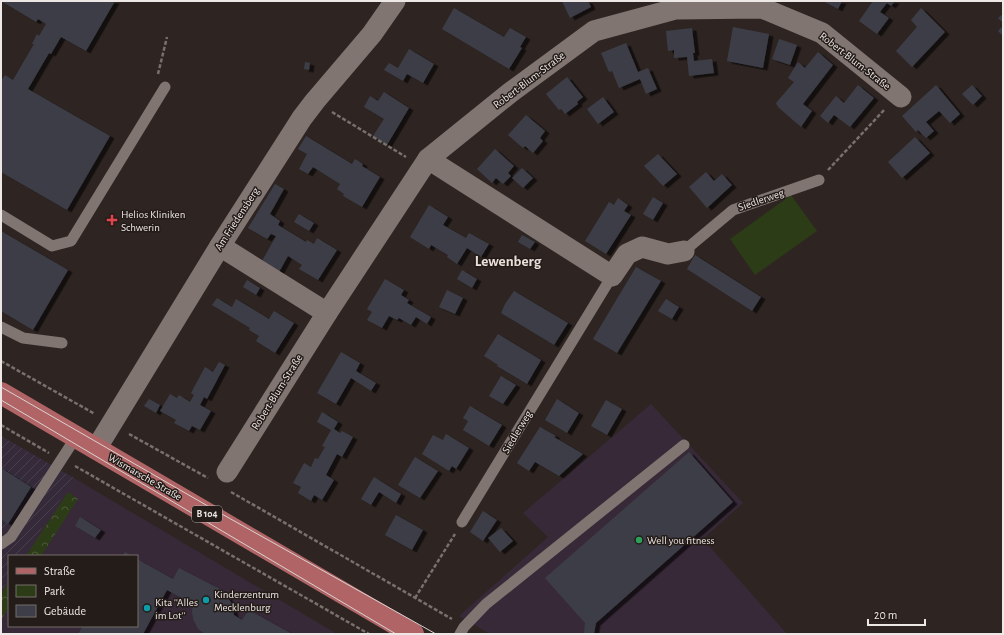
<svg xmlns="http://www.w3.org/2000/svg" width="1004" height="635" font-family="'Alegreya Sans',sans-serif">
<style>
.commercial{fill:#372937;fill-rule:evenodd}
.industrial{fill:url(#industrial-furrows)}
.forest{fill:url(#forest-crowns)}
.green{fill:#2c3c17}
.building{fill:#3d3e47;filter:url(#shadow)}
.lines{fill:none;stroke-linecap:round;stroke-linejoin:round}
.path{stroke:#78706d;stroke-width:2.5;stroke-dasharray:4 2;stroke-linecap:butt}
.service{stroke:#807571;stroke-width:11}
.minor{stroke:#807571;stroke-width:21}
.primary{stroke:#b16466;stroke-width:22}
.tram{stroke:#d9d3d1;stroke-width:1}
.health-dot{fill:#e0444e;stroke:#241c18;stroke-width:1.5}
.leisure-dot{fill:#2e9e5b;stroke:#241c18;stroke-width:1.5}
.culture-dot{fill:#0f9aa8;stroke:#241c18;stroke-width:1.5}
.labels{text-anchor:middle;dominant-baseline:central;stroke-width:3;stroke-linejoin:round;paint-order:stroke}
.shield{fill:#241c18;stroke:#b1aaa8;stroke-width:1}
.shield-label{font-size:10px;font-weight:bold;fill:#ede7e5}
.street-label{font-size:11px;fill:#ede7e5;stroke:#241c18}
.poi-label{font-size:11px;fill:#ede7e5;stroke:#241c18;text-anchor:start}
.district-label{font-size:15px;font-weight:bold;fill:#ebdfda;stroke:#241c18}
</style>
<defs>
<pattern id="industrial-furrows" width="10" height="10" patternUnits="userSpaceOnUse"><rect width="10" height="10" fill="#352a39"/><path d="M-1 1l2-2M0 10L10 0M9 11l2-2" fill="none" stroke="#493f4c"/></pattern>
<pattern id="forest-crowns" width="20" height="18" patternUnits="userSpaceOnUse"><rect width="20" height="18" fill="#2c3c17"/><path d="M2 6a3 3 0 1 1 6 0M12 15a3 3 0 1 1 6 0" fill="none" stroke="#4b5839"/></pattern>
<filter id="shadow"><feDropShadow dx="4.5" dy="2.5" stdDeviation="0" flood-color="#0009"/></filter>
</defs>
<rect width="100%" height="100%" fill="#2e2522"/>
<!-- commercial -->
<g class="commercial">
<polygon points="651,404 743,503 703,539 787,634 490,634 459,616 548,537 523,513"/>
<path d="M1 436 74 478 337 634H1ZM9 556H137V626H9Z"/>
</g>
<!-- industrial -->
<polygon class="industrial" points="1,436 74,478 24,556 9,556 9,579 1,591"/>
<!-- forest -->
<g class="forest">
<polygon points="68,492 78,499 41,556 26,556"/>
<polygon points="9,582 9,607 1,620 1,594"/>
</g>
<!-- green -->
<polygon class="green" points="791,195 817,231 755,275 730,239"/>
<!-- building -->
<g class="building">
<polygon points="1,1 115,1 86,51 61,37 51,54 49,53 28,89 110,136 67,210 1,172 1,81 5,75 13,80 34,44 32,44 37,34 39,36 46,24 38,19 36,22"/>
<polygon points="562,1 588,1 591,7 570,18"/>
<polygon points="823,1 842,1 838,9"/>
<polygon points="873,1 895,1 891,6 887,3 880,12 889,18 877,34 859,21"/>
<polygon points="454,8 504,37 510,28 526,37 520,47 522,48 509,69 442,29"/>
<polygon points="921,8 945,32 912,67 896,51 917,27 911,20"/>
<polygon points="1003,14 1003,23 998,18"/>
<polygon points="1003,26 1003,36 998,31"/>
<polygon points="733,27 769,34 763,68 727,61"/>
<polygon points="692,28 695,53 693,53 694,61 712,59 714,73 689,76 687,57 674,58 674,50 668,51 666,31"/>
<polygon points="779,39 797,45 790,65 772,59"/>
<polygon points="626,43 638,72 648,68 657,89 646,94 640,79 619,88 612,71 609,72 601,53"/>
<polygon points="409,49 434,64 423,83 407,74 403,81 384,70 389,63 398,68"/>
<polygon points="818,52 833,65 803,104 812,111 801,127 778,107 776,103 794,82 788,78 798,62 805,68"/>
<polygon points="305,62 310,63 309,70 304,69"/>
<polygon points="567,77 583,97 577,102 578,104 565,114 561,109 559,110 546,94"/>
<polygon points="858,85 874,98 850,127 834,115 828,123 820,116 836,96 844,103"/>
<polygon points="936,85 960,114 950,123 939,111 926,122 934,131 926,138 918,130 916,132 902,116"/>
<polygon points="972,85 982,96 973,105 962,94"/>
<polygon points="384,92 409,108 387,145 373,136 384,119 364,107 370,96 378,101"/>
<polygon points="603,97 614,112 598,124 587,109"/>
<polygon points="526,115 545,131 540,138 543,141 533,153 525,146 523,148 508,135"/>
<polygon points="306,136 352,164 355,159 363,164 362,166 380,177 362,207 343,196 344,194 337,189 340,184 313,167 308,174 299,169 307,154 298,149"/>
<polygon points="915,137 930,153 902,178 888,162"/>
<polygon points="495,149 514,166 508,173 511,176 503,184 496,178 492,183 477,169"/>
<polygon points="658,154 677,174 663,186 644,166"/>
<polygon points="522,168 533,178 523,188 512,178"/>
<polygon points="706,172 714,181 722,174 732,185 707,208 689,187"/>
<polygon points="275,184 284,189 270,214 280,221 278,225 306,242 307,240 314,244 317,238 337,250 318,280 299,269 302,265 288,256 279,272 262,261 276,236 271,234 267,239 248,228"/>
<polygon points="653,197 663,203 653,220 643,214"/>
<polygon points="618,198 628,205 624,211 631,215 606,254 585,241 609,202 614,205"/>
<polygon points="429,205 448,217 443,225 466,238 469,233 489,244 481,257 467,248 457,264 447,257 448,255 431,245 429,249 410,237"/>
<polygon points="299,214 314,223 309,231 294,222"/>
<polygon points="1,231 68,270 33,330 1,311"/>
<polygon points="522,235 535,242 530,249 518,242"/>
<polygon points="695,255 761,297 752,311 687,269"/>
<polygon points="636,267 661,281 617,353 593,339"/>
<polygon points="462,270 477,279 472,288 457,279"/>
<polygon points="385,279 404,290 401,295 409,300 407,303 431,317 427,324 416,317 411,325 399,318 397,320 389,316 382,328 367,320 372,312 367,309"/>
<polygon points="247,280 260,288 256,295 243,287"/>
<polygon points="447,290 463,298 455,314 439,307"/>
<polygon points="514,291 568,323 554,345 501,313 505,304"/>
<polygon points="217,298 232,307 236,299 269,319 274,311 294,323 275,353 256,341 259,336 249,330 250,328 212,305"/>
<polygon points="666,299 679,307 672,319 658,311"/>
<polygon points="498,334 541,360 527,384 497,366 498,365 484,356"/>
<polygon points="341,352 360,363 356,371 376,383 371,391 351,378 336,404 317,393"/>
<polygon points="219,362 225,365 207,399 204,397 200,405 211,411 200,430 192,426 189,431 174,423 176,420 160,411 170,394 177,398 179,395 190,402 194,395 191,393 205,367 213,372"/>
<polygon points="501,376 516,385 503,404 489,396"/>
<polygon points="149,399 160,405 156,413 144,406"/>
<polygon points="557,399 579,413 567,433 545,420"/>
<polygon points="606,400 622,409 607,435 591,426"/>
<polygon points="470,406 502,425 489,446 463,430 468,421 463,418"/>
<polygon points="322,412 338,422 334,429 340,433 342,431 353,437 342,457 337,454 326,475 334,480 322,500 314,495 311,501 298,493 301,487 293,483 304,463 311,467 315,458 318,459 325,447 322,446 331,430 317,422"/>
<polygon points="540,427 556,436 554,437 583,454 559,476 535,462 529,471 517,463"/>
<polygon points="446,434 469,448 456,469 452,466 449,471 422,454 433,435 443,440"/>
<polygon points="689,452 733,502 596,623 594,634 584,634 585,623 545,578"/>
<polygon points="415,457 438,471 420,498 398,485"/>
<polygon points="1,468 31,487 8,524 1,519"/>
<polygon points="374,477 401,494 396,503 379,492 371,505 361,499"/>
<polygon points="483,511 497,520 483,541 470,532"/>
<polygon points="396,515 423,530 412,550 385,535"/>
<polygon points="80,517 101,530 95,538 75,526"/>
<polygon points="501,528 513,541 500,552 488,538"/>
<polygon points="125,552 132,556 123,556"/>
<polygon points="137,559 173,579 179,568 224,591 223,595 228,598 232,604 234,615 242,620 249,610 292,634 205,634 198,629 193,619 192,610 194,605 167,590 143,634 78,634 83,626 137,626"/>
</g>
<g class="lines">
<!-- path -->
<g class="path">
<polyline points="158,74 167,37"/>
<polyline points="332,112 406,157"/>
<polyline points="828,170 885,109"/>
<polyline points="1,361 95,414"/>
<polyline points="1,425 49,453"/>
<polyline points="129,434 208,478"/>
<polyline points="75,466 369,634"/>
<polyline points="231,492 452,619"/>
<polyline points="415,598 455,534"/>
</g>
<!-- service -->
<g class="service">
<polyline points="1,215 52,246 71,241 165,87"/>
<polyline points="684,251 733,210 819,180"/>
<polyline points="1,327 23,338 62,343"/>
<polyline points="462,522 612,276"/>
<polyline points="1,544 11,537 76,437"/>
<polyline points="460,634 464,627 486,604 684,445"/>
</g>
<!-- minor -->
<g class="minor">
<polyline points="428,159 612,276 627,254 642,247 668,254 684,251"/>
<polyline points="220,246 327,313"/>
<polyline points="96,449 220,246 302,118 315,101 372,34 395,1"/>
<polyline points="227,472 327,313 428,159 511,92 594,31 675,9 762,8 822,33 901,97"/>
</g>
<!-- primary -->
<polyline class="primary" points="1,393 413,634"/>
<!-- tram -->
<g class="tram">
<polyline points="1,387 220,513 436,634"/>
<polyline points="1,400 396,634"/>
</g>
</g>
<!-- markers -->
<path class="health-dot" d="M110 214h4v4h4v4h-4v4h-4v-4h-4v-4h4z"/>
<circle class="leisure-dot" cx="639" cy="540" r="4"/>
<g class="culture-dot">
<circle cx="206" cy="600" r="4"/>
<circle cx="147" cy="608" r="4"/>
</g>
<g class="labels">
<!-- shield labels -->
<rect class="shield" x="192" y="506" width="30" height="16" rx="3"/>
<g class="shield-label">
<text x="207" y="514">B 104</text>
</g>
<!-- street labels -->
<g class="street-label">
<text transform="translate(855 61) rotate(38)">Robert-Blum-Straße</text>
<text transform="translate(529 80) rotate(-37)">Robert-Blum-Straße</text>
<text transform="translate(761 200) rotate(-19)">Siedlerweg</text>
<text transform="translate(237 219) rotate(-57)">Am Friedensberg</text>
<text transform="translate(277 392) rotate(-58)">Robert-Blum-Straße</text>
<text transform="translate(517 432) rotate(-59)">Siedlerweg</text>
<text transform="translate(145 477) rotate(30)">Wismarsche Straße</text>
</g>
<!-- poi labels -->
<g class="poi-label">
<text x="121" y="214">Helios Kliniken<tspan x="121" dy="13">Schwerin</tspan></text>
<text x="647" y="540">Well you fitness</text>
<text x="214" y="594">Kinderzentrum<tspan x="214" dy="13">Mecklenburg</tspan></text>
<text x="155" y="602">Kita ''Alles<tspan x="155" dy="13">im Lot''</tspan></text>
</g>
<!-- district labels -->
<g class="district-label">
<text x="508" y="261">Lewenberg</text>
</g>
</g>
<!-- border -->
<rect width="1004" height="635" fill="none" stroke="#ede7e5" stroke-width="4"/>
<!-- legend -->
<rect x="8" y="555" width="130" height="72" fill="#241c18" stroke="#746d6a"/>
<rect x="16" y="568" width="20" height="6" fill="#b16466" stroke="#746d6a"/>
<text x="44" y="575" font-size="12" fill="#ede7e5">Straße</text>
<rect x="16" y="585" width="20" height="12" fill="#2c3c17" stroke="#746d6a"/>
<text x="44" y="595" font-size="12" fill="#ede7e5">Park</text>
<rect x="16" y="605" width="20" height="12" fill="#3d3e47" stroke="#746d6a"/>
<text x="44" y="615" font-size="12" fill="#ede7e5">Gebäude</text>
<!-- scale -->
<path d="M868 619v6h57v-6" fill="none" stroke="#ede7e5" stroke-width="2"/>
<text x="874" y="619" font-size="12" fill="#ede7e5" stroke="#241c18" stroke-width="3" paint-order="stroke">20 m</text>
</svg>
